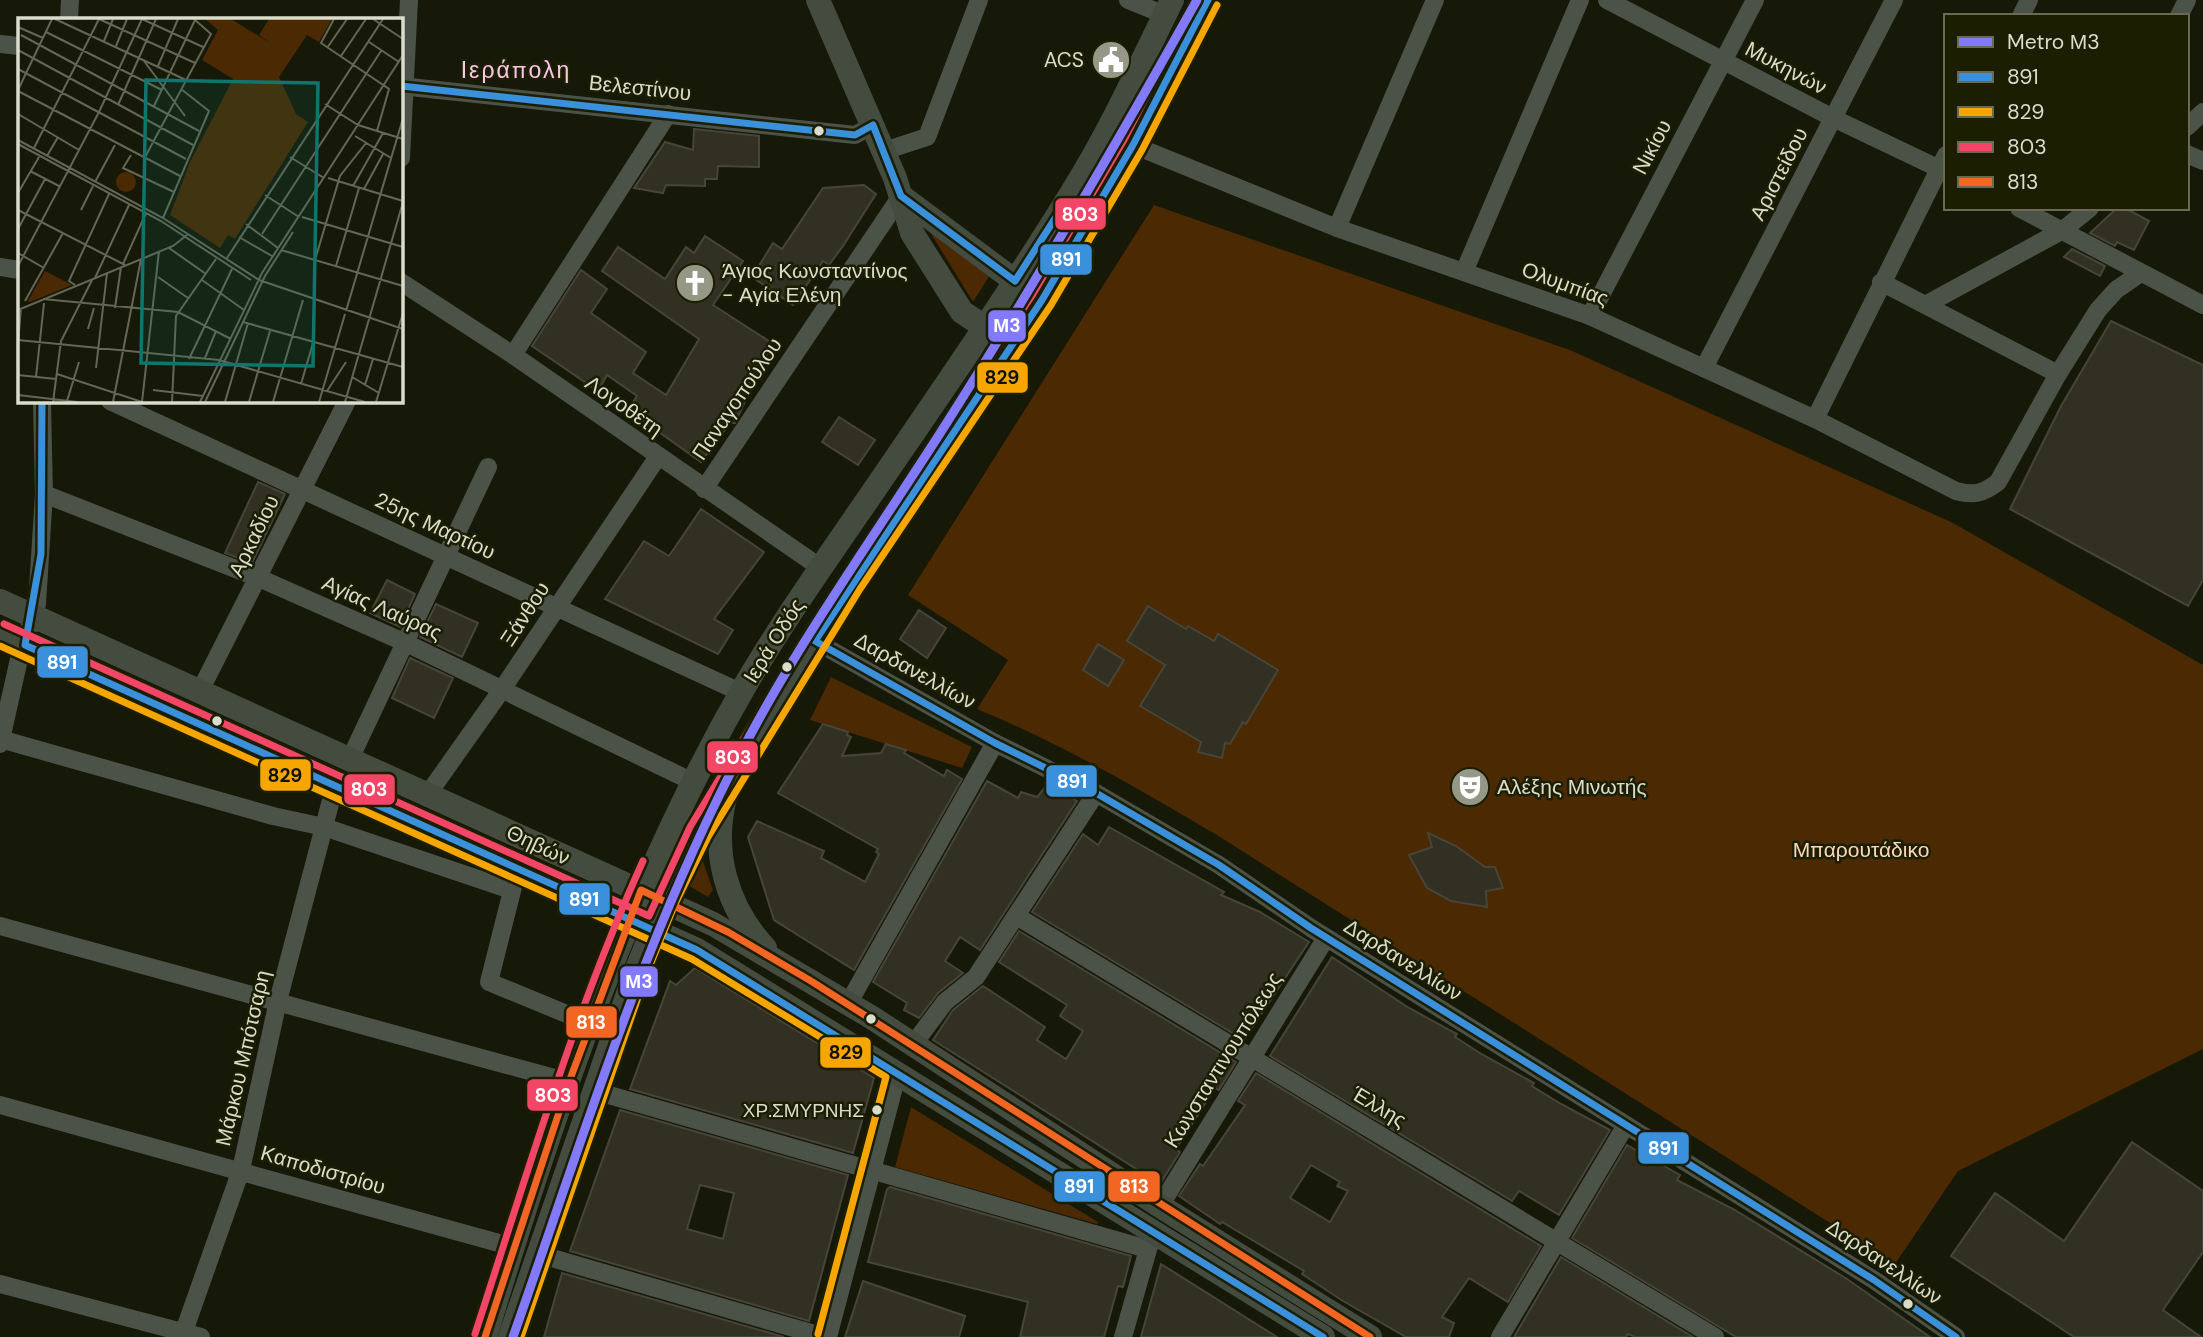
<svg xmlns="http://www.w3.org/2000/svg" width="2203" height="1337" font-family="'DM Sans',sans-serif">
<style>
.green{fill:#4b2902}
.building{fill:#313023;stroke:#474538;stroke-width:2;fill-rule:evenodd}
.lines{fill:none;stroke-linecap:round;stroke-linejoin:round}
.street{stroke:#4b5247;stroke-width:18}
.secondary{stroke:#434c3f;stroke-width:24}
.bus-1-casing{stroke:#1c1e02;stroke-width:12}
.bus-2-casing{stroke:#1c1e02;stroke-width:12}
.bus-3-casing{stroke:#1c1e02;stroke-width:12}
.bus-4-casing{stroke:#1c1e02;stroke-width:12}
.bus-1{stroke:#3a90db;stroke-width:7}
.bus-2{stroke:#f7a600;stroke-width:7}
.bus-3{stroke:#f34667;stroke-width:7}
.bus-4{stroke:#f26522;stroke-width:7}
.metro-1-casing{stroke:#1c1e02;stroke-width:14}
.metro-1{stroke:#827afa;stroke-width:9}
.bus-dot{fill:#daddcb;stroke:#1c1e02;stroke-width:2.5}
.labels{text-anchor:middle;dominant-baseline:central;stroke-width:5;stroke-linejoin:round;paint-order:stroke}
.bus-label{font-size:19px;fill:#daddcb;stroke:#1c1e02;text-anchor:end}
.poi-label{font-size:21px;fill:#daddcb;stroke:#1c1e02;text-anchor:start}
.street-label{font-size:21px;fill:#daddcb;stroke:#1c1e02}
.park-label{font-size:21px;fill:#fcd7ba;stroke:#1c1e02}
.neighbourhood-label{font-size:23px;letter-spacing:2px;fill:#fec5eb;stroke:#1c1e02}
.inset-road{fill:none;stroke:#646756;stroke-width:2}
.view{fill:#0f766e;fill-opacity:0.15;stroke:#0f766e;stroke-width:3.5}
.inset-edge{fill:none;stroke:#daddcb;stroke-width:3.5}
.line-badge{stroke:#1c1e02;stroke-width:2.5}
.badge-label{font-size:19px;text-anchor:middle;font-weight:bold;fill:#fff}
.pale-badge-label{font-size:19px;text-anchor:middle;font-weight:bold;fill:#111}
</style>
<rect width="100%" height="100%" fill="#161808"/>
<!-- green -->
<g class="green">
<path d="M1154 205 1570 350 1953 523 2203 665V1049L1958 1171 1895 1264 1220 837C1141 790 1062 744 977 709L1008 660 908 595Z"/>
<polygon points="927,227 990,275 973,302"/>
<polygon points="831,677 972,747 962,768 810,720"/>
<polygon points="700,853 713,890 708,897 684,883"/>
<polygon points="911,1107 1098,1222 1097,1224 895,1167"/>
</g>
<!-- building -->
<g class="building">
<polygon points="694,129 759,136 759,167 718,166 717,179 705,179 705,186 666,185 663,193 634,188 665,142 693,150"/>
<polygon points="864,185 876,194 843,246 829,265 823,261 793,305 752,277 773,243 782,249 823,188"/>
<polygon points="2117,208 2125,208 2149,221 2134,250 2117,242 2115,246 2090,233"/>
<polygon points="705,236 743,261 713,305 772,343 735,423 730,423 701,462 628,410 637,396 607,375 598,391 532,346 581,270 607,289 591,313 646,352 633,373 666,395 699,339 602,271 618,247 665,279 686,247 694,253"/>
<polygon points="2072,249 2105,266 2100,276 2064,257"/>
<polygon points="2111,321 2203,365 2203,580 2188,606 2010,509 2061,406"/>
<polygon points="839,417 875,440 858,465 822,442"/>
<polygon points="258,482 285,494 252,563 225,553"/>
<polygon points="701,509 764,552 714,619 733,630 718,654 605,599 644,541 669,556"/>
<polygon points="387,580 415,594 400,627 370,613"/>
<polygon points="436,604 478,623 462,657 420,637"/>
<polygon points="1148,606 1186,629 1188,626 1214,641 1218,634 1278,670 1246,724 1243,722 1230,744 1225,743 1222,758 1198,752 1201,742 1140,706 1165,665 1127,641"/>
<polygon points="919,610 946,628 927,658 900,639"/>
<polygon points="1098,644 1124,660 1108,686 1083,670"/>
<polygon points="410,658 453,678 434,718 392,698"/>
<polygon points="823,724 848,732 847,735 851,737 842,756 881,753 886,744 906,750 904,753 944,776 947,770 962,779 854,970 774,920 748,837 757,821 824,851 821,858 865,882 879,854 876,852 878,849 778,793"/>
<polygon points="987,781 1018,798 1021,792 1037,797 1048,784 1077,801 980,950 960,937 945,961 963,973 938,993 919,1018 904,1010 907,1003 873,982"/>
<polygon points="1109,827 1224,892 1221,895 1260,912 1309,942 1244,1040 1032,912 1083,834 1098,845"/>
<polygon points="1428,833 1456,846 1485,867 1495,867 1503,888 1486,891 1487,907 1451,901 1427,888 1409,855 1432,847"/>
<polygon points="1019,931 1236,1062 1219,1090 1215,1088 1176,1149 1180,1152 1160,1184 933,1040 953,1010 983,986 1045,1027 1037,1040 1066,1059 1083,1031 1060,1016 1067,1005 999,962"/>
<polygon points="1332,957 1409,1008 1457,1034 1455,1037 1483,1055 1534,1083 1532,1086 1561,1104 1610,1130 1559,1215 1519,1191 1512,1201 1270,1056"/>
<polygon points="695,968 874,1078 853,1153 630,1089 670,981 676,985"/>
<path d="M1256 1073 1541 1246 1508 1302 1469 1278 1442 1317 1454 1323 1449 1337H1406L1343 1301 1302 1274 1304 1271 1222 1222 1220 1224 1179 1196 1200 1164 1203 1166 1245 1105 1238 1101ZM1311 1165 1340 1182 1337 1186 1348 1191 1330 1222 1290 1198Z"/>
<path d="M620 1110 848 1175 809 1321 570 1251ZM700 1185 734 1193 723 1239 687 1229Z"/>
<polygon points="2132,1142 2203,1191 2203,1252 2163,1310 2201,1337 2074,1337 1951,1256 1995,1193 2064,1241"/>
<polygon points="1627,1145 1680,1175 1677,1180 1735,1210 1847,1279 1930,1337 1736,1337 1572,1238"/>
<polygon points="890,1187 1131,1256 1123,1287 1118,1286 1104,1337 1020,1337 1028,1302 868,1262 887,1189"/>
<polygon points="1561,1257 1693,1337 1635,1337 1628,1334 1626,1337 1514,1337"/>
<polygon points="1161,1264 1277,1337 1141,1337"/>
<polygon points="562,1273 784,1337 544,1337"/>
<polygon points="863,1281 965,1316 959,1337 845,1337"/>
</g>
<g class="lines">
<!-- street -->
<g class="street">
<polyline points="1128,0 1165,15"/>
<polyline points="1607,0 1833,118 1946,172"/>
<polyline points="2021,16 2029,0"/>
<polyline points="2179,16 2187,0"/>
<polyline points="69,19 70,0"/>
<polyline points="0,44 19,46"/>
<polyline points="401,86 855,135 873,125"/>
<polyline points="2187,127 2203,112"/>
<path d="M1133 145 1337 228 1590 316 1815 419 1956 491C1974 496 1984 493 1998 482L2058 374 2098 310 2116 290 2139 274"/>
<polyline points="884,151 927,137 979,0"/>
<polyline points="2187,154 2203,161"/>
<polyline points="401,158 409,0"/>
<polyline points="2019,208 2203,305"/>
<polyline points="1337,228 1435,0"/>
<polyline points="0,267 19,270"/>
<polyline points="1464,272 1580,0"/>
<polyline points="401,282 513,355 821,568"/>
<polyline points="1881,282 2058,374"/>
<polyline points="1927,304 2063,230 2090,208"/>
<polyline points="1590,316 1755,0"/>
<polyline points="513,355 668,114"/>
<polyline points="1704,368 1894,0"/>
<polyline points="110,401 742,693"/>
<polyline points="1815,419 1946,155"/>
<polyline points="704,489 901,196"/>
<polyline points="44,494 259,578 406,643 693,782"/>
<polyline points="815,641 995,743 1096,793 1219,865 1311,928 1874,1280 1956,1337"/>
<polyline points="200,691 347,401"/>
<polyline points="0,739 273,816 324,827 511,890"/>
<polyline points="0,744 19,659 37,604 44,494 42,401"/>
<polyline points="350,759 488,467"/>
<polyline points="428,794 503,688 657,458"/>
<polyline points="515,879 489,982 591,1024"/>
<polyline points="1018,917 1715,1337"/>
<polyline points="0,926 569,1082"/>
<polyline points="848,1004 995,743"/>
<polyline points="912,1046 945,1002 976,977 1096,793"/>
<polyline points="595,1091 1147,1249"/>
<polyline points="0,1105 513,1247"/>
<polyline points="1160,1206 1326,938"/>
<polyline points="538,1254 825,1337"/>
<polyline points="0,1284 201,1337"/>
<polyline points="182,1337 241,1170 278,1001 335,785"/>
<polyline points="828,1337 898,1072"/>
<polyline points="1123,1337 1151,1239"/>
<polyline points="1500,1337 1626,1125"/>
</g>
<!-- secondary -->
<g class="secondary">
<polyline points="818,0 895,178 912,233 962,312 997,335"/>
<polyline points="901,196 1027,290"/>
<polyline points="0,601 713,924 871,1017 1160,1206 1370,1337"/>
<polyline points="0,634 697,950 1323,1337"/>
<path d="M725 798C711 852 727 908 765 948"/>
<path d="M485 1337C552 1115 627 892 743 689 784 619 831 553 877 486 944 388 1012 290 1074 189 1112 128 1141 63 1172 0"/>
<polyline points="510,1337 634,976 665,900 699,832 851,583 1042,300 1133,145 1208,0"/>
</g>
<!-- bus-1 casing -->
<g class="bus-1-casing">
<g id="bus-1">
<polyline points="1208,0 1133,145 1042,300 815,641 995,743 1096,793 1219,865 1311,928 1874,1280 1956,1337"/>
<polyline points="401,86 855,135 873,125 901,196 1015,281 1063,206"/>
<polyline points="42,401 41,554 25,645 697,950 1323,1337"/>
</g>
</g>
<!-- bus-2 casing -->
<g class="bus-2-casing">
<g id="bus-2">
<polyline points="0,646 692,959 886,1077 818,1334"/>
<polyline points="521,1337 644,980 675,904 708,837 860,589 1051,305 1142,150 1217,5"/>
</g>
</g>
<!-- bus-3 casing -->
<g class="bus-3-casing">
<g id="bus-3">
<polyline points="4,624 649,916 690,827 806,636 1033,294 1124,140 1196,0"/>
<path d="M475 1334C527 1175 574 1013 643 861"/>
</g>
</g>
<!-- bus-4 casing -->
<g class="bus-4-casing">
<polyline id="bus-4" points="485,1337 569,1082 641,890 728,932 811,981 1370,1337"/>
</g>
<!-- bus-1 -->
<use href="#bus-1" class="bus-1"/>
<!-- bus-2 -->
<use href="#bus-2" class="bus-2"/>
<!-- bus-3 -->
<use href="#bus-3" class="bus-3"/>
<!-- bus-4 -->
<use href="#bus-4" class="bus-4"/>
<!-- metro-1 casing -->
<g class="metro-1-casing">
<path id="metro-1" d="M513 1337C580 1147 639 952 731 772 792 650 873 539 946 424 1034 285 1117 143 1197 0"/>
</g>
<!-- metro-1 -->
<use href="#metro-1" class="metro-1"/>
</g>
<!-- icons -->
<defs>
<g id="civic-disc" transform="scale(2.0125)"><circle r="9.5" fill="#959887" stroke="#1c1e02"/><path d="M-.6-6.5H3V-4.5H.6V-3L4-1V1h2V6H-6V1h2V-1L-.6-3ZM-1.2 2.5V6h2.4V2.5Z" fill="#fff"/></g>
<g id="church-disc" transform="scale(2.0125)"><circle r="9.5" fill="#959887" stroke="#1c1e02"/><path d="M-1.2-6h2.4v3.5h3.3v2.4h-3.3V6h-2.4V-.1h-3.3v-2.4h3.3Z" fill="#fff"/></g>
<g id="theatre-disc" transform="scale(2.0125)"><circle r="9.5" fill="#959887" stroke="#1c1e02"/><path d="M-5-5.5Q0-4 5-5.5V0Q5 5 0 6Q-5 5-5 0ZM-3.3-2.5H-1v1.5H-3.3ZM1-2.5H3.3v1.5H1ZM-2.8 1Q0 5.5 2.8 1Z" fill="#fff"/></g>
</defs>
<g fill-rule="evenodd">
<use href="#civic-disc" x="1111" y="60"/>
<use href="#church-disc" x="695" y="283"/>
<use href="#theatre-disc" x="1470" y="787"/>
</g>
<!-- markers -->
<g class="bus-dot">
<circle cx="819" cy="131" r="6"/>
<circle cx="787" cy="667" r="6"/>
<circle cx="217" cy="721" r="6"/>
<circle cx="871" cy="1019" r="6"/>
<circle cx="877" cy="1110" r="6"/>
<circle cx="1908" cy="1304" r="6"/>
</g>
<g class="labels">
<!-- bus labels -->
<g class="bus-label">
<text x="864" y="1110">ΧΡ.ΣΜΥΡΝΗΣ</text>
</g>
<!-- poi labels -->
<g class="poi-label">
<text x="1084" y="60" text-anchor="end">ACS</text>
<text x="722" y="271">Άγιος Κωνσταντίνος<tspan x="722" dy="24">- Αγία Ελένη</tspan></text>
<text x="1497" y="787">Αλέξης Μινωτής</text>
</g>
<!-- street labels -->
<g class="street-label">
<text transform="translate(1786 68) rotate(28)">Μυκηνών</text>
<text transform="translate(640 88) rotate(6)">Βελεστίνου</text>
<text transform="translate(1652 147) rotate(-62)">Νικίου</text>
<text transform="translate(1779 174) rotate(-63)">Αριστείδου</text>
<text transform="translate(1565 284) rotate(20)">Ολυμπίας</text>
<text transform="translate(737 399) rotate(-56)">Παναγοπούλου</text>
<text transform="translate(624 406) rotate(35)">Λογοθέτη</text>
<text transform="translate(435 526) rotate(25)">25ης Μαρτίου</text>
<text transform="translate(254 536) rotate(-64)">Αρκαδίου</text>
<text transform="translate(382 608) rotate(24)">Αγίας Λαύρας</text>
<text transform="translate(525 614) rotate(-57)">Ξάνθου</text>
<text transform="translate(774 641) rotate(-58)">Ιερά Οδός</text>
<text transform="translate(915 671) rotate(29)">Δαρδανελλίων</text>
<text transform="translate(538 845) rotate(25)">Θηβών</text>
<text transform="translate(1403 960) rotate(32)">Δαρδανελλίων</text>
<text transform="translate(243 1058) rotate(-77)">Μάρκου Μπότσαρη</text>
<text transform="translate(1223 1060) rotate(-58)">Κωνσταντινουπόλεως</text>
<text transform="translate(1379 1107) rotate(31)">Έλλης</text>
<text transform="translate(323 1170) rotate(16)">Καποδιστρίου</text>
<text transform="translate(1884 1262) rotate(34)">Δαρδανελλίων</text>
</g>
<!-- park labels -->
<g class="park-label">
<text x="1861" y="850">Μπαρουτάδικο</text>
</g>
<!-- neighbourhood labels -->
<g class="neighbourhood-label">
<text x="516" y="70">Ιεράπολη</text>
</g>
</g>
<!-- overview -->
<g transform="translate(18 18)">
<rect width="385" height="385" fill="#161808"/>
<path d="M187 1H213L252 25 241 17 251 1H314L301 24 289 17 261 59 278 96 290 104 217 221 210 217 202 230 152 197 172 144 215 61 184 42 200 12ZM98 164a10 10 0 1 1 20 0a10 10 0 1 1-20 0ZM27 253 54 267 12 284 10 283Z" fill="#4b2902"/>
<path class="inset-road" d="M37 1 168 62M81 1 177 45M124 1 185 29M316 1 303 25 371 71 359 113M355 1 385 21M0 9 25 20M28 14 144 72M3 17 181 113M86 23 95 1M351 24 381 44M98 28 109 1M309 30 329 1M0 32 175 127M323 38 348 1M126 43 167 98M140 48 160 1M0 51 168 141M0 72 34 1M0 73 162 158M307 86 340 107 385 121M100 87 138 1M136 88 177 2M0 96 61 132M337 118 373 140M0 122 145 200 241 262 385 311M0 126 143 203 233 262M16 130 81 1M113 137 105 150 156 174M29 138 40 119M272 139 306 160M126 141 193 16 176 1M12 153 41 168M310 160 385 183M77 164 97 127M335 168 365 115M346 171 365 136M0 175 21 139M247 177 281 199M0 192 107 247M63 192 75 168M284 199 385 229M145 200 191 93 163 71M228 206 260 230M0 211 27 161M244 216 363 33M221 219 254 238M151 230 188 256M263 232 385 268M0 235 26 250M209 240 365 1M297 242 322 158 348 125M105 246 128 195M0 248 81 94 124 1M318 248 341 170M140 259 170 280M77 260 111 187M184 262 226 292M57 267 51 263 91 176M25 281 160 294 213 321M7 283 45 215M97 290 103 249M0 292 155 228 169 217M328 293 385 100M225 304 385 349M70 311 76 290M0 322 201 342 347 384M0 327 3 290M187 340 198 313M171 341 214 251M78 350 89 255M39 356 124 384 141 233M0 357 38 361M18 359 26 285M334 359 361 375M283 366 295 325M347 367 355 341M135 372 185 378M309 373 328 344M0 377 59 384M49 383 61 344M35 384 43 323 74 262M95 384 123 241M154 384 158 298 198 241M182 384 244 255 385 37M187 384 247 258 275 214M207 384 230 305M231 384 252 313M255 384 285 282M301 384 327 296M327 384 385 184M358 384 385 295"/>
<path class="view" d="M128 62 300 65 295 348 123 345Z"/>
<rect width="385" height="385" class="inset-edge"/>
</g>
<g class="line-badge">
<rect x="1054" y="197" width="53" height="34" rx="7" fill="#f34667"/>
<rect x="1039" y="243" width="54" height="33" rx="7" fill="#3a90db"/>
<rect x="987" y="309" width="40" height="34" rx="7" fill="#827afa"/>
<rect x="976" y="361" width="53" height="33" rx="7" fill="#f7a600"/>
<rect x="36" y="645" width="53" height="34" rx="7" fill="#3a90db"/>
<rect x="706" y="740" width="53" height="34" rx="7" fill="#f34667"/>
<rect x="259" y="758" width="53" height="34" rx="7" fill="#f7a600"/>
<rect x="1045" y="764" width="53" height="34" rx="7" fill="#3a90db"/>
<rect x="343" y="773" width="53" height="33" rx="7" fill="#f34667"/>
<rect x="558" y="882" width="53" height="34" rx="7" fill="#3a90db"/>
<rect x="619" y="965" width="40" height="33" rx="7" fill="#827afa"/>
<rect x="565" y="1005" width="53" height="34" rx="7" fill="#f26522"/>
<rect x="819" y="1036" width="53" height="33" rx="7" fill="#f7a600"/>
<rect x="526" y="1078" width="53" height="34" rx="7" fill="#f34667"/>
<rect x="1637" y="1131" width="53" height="34" rx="7" fill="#3a90db"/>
<rect x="1053" y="1170" width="53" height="33" rx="7" fill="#3a90db"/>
<rect x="1107" y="1170" width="54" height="33" rx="7" fill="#f26522"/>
</g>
<g class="badge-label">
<text x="1080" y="221">803</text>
<text x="1066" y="266">891</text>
<text x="1007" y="332">Μ3</text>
<text x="62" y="669">891</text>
<text x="733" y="764">803</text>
<text x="1072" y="788">891</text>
<text x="369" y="796">803</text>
<text x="584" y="906">891</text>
<text x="639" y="988">Μ3</text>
<text x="591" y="1029">813</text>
<text x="553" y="1102">803</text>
<text x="1663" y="1155">891</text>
<text x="1079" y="1193">891</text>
<text x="1134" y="1193">813</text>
</g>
<g class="pale-badge-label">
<text x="1002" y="384">829</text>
<text x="285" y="782">829</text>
<text x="846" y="1059">829</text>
</g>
<!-- legend -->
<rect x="1944" y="14" width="245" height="196" fill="#1c1e02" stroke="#686a52" stroke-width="2"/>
<rect x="1958" y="37" width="35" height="10" fill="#827afa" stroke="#686a52" stroke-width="2"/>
<text x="2007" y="49" font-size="21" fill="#daddcb">Metro Μ3</text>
<rect x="1958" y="72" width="35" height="10" fill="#3a90db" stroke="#686a52" stroke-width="2"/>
<text x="2007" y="84" font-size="21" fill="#daddcb">891</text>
<rect x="1958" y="107" width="35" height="10" fill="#f7a600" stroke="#686a52" stroke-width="2"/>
<text x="2007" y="119" font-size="21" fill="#daddcb">829</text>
<rect x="1958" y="142" width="35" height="10" fill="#f34667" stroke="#686a52" stroke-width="2"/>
<text x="2007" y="154" font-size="21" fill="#daddcb">803</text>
<rect x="1958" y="177" width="35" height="10" fill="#f26522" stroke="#686a52" stroke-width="2"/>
<text x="2007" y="189" font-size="21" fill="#daddcb">813</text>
</svg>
